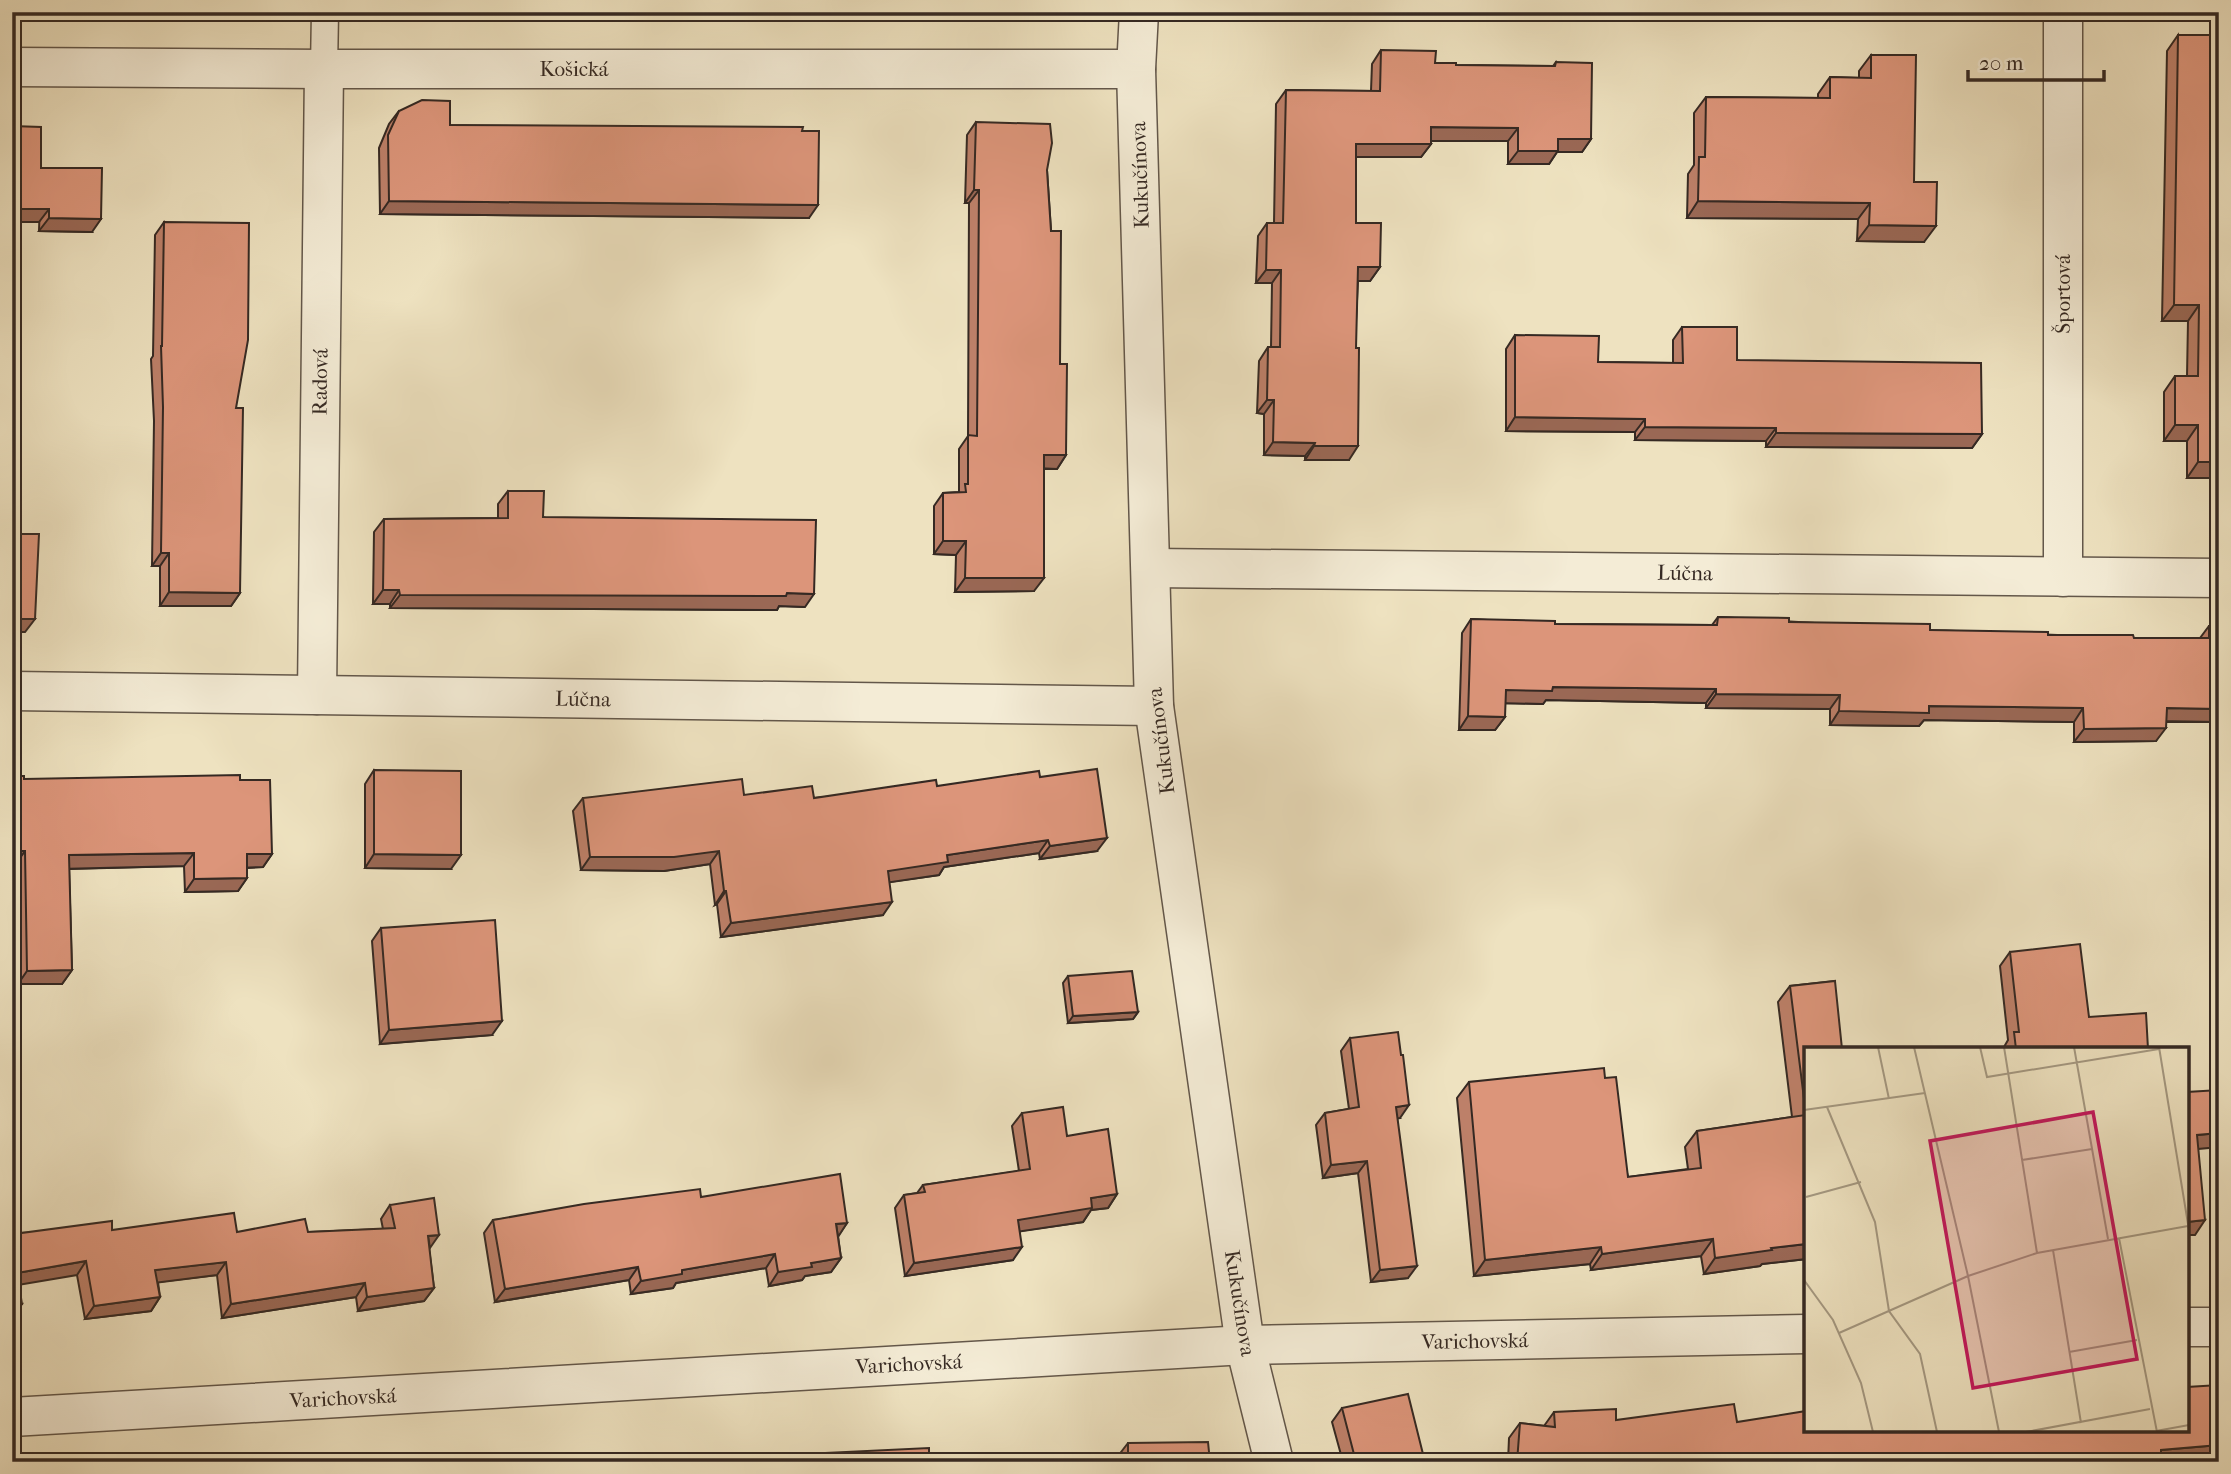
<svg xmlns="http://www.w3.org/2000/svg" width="2231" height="1474" font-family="'IM FELL French Canon',serif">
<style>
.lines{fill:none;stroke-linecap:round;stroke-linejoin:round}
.lane-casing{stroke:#63574a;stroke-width:29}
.street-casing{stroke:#63574a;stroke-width:41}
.lane{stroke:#f4ecd6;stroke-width:26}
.street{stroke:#f4ecd6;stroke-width:38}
.wall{fill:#bd8069;stroke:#352923;stroke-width:2}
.shaded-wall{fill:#9a6855;stroke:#352923;stroke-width:2}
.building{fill:#dc957a;stroke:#352923;stroke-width:2}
.labels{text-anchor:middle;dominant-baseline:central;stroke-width:5;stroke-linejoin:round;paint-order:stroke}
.street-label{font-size:21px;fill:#352923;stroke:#f4ecd6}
.inset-road{fill:none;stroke:#a49881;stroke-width:2}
.view{fill:#c2185b;fill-opacity:0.15;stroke:#c2185b;stroke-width:3.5}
.inset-edge{fill:none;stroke:#352923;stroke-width:3.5}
</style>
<rect width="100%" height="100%" fill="#eee2c0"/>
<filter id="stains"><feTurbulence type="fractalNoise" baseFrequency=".00286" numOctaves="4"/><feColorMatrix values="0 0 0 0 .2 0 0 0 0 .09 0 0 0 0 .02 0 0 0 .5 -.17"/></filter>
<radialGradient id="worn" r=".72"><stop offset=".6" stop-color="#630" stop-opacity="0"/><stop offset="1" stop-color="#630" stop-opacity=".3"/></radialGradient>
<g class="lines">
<!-- lane casing -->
<g class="lane-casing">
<polyline id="lane" points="324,69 325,12"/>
</g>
<!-- street casing -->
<g class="street-casing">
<g id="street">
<polyline points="1139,12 1136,69 1154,706 1245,1345 1274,1462"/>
<polyline points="2063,12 2063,577"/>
<polyline points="12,67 324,69 1136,69"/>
<polyline points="1151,568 2219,578"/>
<polyline points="12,691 1154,706"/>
<polyline points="317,695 324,69"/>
<polyline points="2187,1327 2219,1327"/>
<polyline points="12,1417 1245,1345 1806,1334"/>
</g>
</g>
<!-- lane -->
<use href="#lane" class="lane"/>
<!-- street -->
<use href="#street" class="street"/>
</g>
<!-- wall -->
<g class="wall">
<polygon points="2178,35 2219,478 2187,478 2187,441 2164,441 2164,392 2175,376 2187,376 2188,321 2162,321 2167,51"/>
<polygon points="1381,50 1435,63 1456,65 1553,66 1556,62 1591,139 1582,152 1557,152 1549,164 1508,164 1508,141 1431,141 1431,144 1421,157 1356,157 1356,223 1380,267 1370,281 1358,281 1349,460 1305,460 1305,456 1264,455 1264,414 1257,413 1259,361 1268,347 1271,347 1272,283 1256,283 1258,236 1267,223 1274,223 1276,104 1286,90 1371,91 1372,64"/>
<polygon points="1871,55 1914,182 1924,242 1857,241 1858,219 1687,218 1688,174 1694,165 1694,113 1706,97 1818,98 1818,94 1830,77 1859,78 1859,71"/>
<polygon points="399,111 450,125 802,131 809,218 380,214 379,148 389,124"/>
<polygon points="976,122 1047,170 1066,455 1057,469 1044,469 1034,591 955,592 956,555 934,554 934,506 943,493 959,492 959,449 968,436 969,203 965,203 967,135"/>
<polygon points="41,168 92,232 39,231"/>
<polygon points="164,222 236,408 240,593 231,606 160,606 160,566 152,566 154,421 151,359 153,356 155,235"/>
<polygon points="1682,327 1737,360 1982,434 1972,448 1766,447 1766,441 1635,440 1635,432 1506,431 1506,349 1515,335 1598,362 1673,363 1673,340"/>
<polygon points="508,491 543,517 805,607 779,606 777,610 390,608 390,604 373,604 374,532 384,519 498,518 498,504"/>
<polygon points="1718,617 1930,630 2134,638 2200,638 2209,626 2219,626 2219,722 2166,722 2156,741 2074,742 2074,722 1924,720 1919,726 1830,725 1830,709 1706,708 1706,703 1546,700 1543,704 1505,703 1505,717 1495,730 1459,730 1462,633 1471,619 1555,624 1712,625"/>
<polygon points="374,770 451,869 365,868 365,784"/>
<polygon points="1040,777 1097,851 1040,859 1039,853 944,867 939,875 889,882 883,915 721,937 717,904 715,905 710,864 664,871 581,870 573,811 583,798 744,795 814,798"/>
<polygon points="24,779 240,780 272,854 263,867 247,868 247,878 238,891 185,892 184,866 69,869 72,970 62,984 18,984 15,865"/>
<polygon points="381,928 492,1035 380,1044 372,941"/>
<polygon points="2010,952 2089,1017 2148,1049 2004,1049 2004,1047 2008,1040 2000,966"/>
<polygon points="1068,976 1138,1012 1133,1019 1068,1023 1063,983"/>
<polygon points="1835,981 1806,1259 1762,1264 1760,1266 1704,1274 1701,1256 1591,1270 1590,1264 1474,1276 1457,1098 1469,1082 1605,1078 1628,1177 1688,1169 1685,1147 1697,1131 1792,1117 1778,1002 1790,986"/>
<polygon points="1350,1038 1400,1118 1397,1118 1408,1278 1371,1282 1358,1173 1323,1178 1316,1125 1325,1113 1349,1109 1341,1051"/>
<polygon points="1022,1113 1067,1136 1117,1194 1108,1208 1091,1210 1083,1222 1020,1231 1013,1260 905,1276 895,1208 904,1195 917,1193 923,1185 1019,1171 1012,1126"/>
<polygon points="701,1197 847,1223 838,1236 841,1258 831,1272 805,1276 802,1280 769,1286 766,1268 676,1283 673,1288 631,1294 629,1280 495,1302 484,1233 493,1220"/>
<polygon points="390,1205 429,1248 434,1288 424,1301 358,1311 356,1297 222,1318 217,1275 158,1282 160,1297 151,1311 85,1319 77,1275 21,1233 112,1230 237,1232 308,1232 383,1229 381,1219"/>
<polygon points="2219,1385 2219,1459 2182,1462 1508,1462 1509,1438 1520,1423 1544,1426 1554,1412 1616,1420 1737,1422 1806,1430"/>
<polygon points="1342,1408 1424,1458 1422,1462 1343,1462 1332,1422"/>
<polygon points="1128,1443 1210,1462 1118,1462 1118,1456"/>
</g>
<!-- shaded-wall -->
<g class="shaded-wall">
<polygon points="1431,127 1518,128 1508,141 1421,141"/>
<polygon points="1558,139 1591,139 1582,152 1557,152 1549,164 1508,164 1518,151"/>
<polygon points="1356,144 1431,144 1421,157 1346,157"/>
<polygon points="974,190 979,190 969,203 965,203"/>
<polygon points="389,201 818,205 809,218 380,214"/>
<polygon points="1698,201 1870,203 1858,219 1687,218"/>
<polygon points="12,209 49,209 39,222 12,222"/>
<polygon points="49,218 101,219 92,232 39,231"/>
<polygon points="1869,225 1936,226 1924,242 1857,241"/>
<polygon points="1358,267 1380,267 1370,281 1349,281"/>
<polygon points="1266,270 1281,270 1272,283 1256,283"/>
<polygon points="2174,305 2199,305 2188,321 2162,321"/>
<polygon points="1267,400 1274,400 1264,414 1257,413"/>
<polygon points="1515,417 1645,419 1635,432 1506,431"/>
<polygon points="2175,425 2198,425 2187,441 2164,441"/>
<polygon points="1645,427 1776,428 1766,441 1635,440"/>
<polygon points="1776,433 1982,434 1972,448 1766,447"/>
<polygon points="1273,442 1315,443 1305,456 1264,455"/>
<polygon points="1314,446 1358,446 1349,460 1305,460"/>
<polygon points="1044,455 1066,455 1057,469 1035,468"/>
<polygon points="2198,462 2219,462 2219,478 2187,478"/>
<polygon points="943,541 966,541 956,555 934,554"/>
<polygon points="161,553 169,553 160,566 152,566"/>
<polygon points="965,578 1044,578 1034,591 955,592"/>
<polygon points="383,590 399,590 390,604 373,604"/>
<polygon points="169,592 240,593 231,606 160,606"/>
<polygon points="787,593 814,594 805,607 779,606 777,610 390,608 400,595"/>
<polygon points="12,619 35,619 25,632 12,632"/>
<polygon points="1553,687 1716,689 1706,703 1546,700 1543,704 1497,703 1506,690"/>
<polygon points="1716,694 1840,695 1830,709 1706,708"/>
<polygon points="1929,706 2083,708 2074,722 1924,720 1919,726 1830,725 1839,711"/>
<polygon points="2167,708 2219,709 2219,722 2157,721"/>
<polygon points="1468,716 1505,717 1495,730 1459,730"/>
<polygon points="2166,728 2156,741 2074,742 2084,729"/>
<polygon points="1107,838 1097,851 1040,859 1050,846"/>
<polygon points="1048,840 1039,853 944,867 939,875 878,884 888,871 947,855"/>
<polygon points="12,851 25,851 15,865 12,865"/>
<polygon points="719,851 710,864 664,871 581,870 590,857"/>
<polygon points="194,853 184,866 59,869 69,855"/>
<polygon points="247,854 272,854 263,867 238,868"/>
<polygon points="374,854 461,855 451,869 365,868"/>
<polygon points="247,878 238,891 185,892 194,879"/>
<polygon points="724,891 726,891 717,904 715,905"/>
<polygon points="892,902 883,915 721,937 731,923"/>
<polygon points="72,970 62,984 18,984 27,971"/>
<polygon points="1138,1012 1133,1019 1068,1023 1073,1016"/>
<polygon points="502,1021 492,1035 380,1044 389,1030"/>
<polygon points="1409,1105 1400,1118 1387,1120 1396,1107"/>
<polygon points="2219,1133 2219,1147 2187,1150 2197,1135"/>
<polygon points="1367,1161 1358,1173 1323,1178 1331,1165"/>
<polygon points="1117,1194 1108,1208 1091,1210 1083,1222 1009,1233 1018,1220 1091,1198"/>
<polygon points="2205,1220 2195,1235 2187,1235 2187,1222"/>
<polygon points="847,1223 838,1237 836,1224"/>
<polygon points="439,1235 430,1248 428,1236"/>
<polygon points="1713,1239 1701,1256 1591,1270 1602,1254"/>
<polygon points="1806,1244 1806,1259 1762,1264 1760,1266 1704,1274 1715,1258 1771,1248"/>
<polygon points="1022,1247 1013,1260 905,1276 914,1263"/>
<polygon points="1601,1247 1590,1264 1474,1276 1485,1260"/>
<polygon points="775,1254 766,1268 676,1283 673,1288 631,1294 641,1281 682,1270"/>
<polygon points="841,1258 831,1272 805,1276 802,1280 769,1286 778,1272 811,1263"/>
<polygon points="86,1261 77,1275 12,1286 17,1273"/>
<polygon points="226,1262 217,1275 146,1284 155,1270"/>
<polygon points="1417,1266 1408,1278 1371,1282 1380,1270"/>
<polygon points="638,1267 629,1280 495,1302 505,1289"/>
<polygon points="365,1283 356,1297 222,1318 231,1304"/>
<polygon points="434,1288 424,1301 358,1311 367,1297"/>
<polygon points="160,1297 151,1311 85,1319 94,1306"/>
<polygon points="22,1304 13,1317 12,1317 12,1305"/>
<polygon points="2219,1445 2219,1459 2182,1462 2152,1462 2161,1450"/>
<polygon points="1424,1458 1422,1462 1409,1462"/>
</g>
<!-- building -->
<g class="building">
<polygon points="2178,35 2219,35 2219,462 2198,462 2198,425 2175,425 2175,376 2198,376 2199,305 2174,305"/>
<polygon points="1381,50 1436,51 1435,63 1456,63 1456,65 1555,66 1556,62 1592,63 1591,139 1558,139 1558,151 1518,151 1518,128 1431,127 1431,144 1356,144 1356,223 1381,223 1380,267 1358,267 1356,348 1359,348 1358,446 1314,446 1315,443 1273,442 1274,400 1267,400 1268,347 1280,347 1281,270 1266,270 1267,223 1283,223 1286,90 1380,91"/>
<polygon points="1871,55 1916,55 1914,182 1937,182 1936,226 1869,225 1870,203 1698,201 1699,157 1705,157 1706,97 1830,98 1830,77 1871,78"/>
<polygon points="422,100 450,101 450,125 803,127 802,131 819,131 818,205 389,201 388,135 399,111"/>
<polygon points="976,122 1050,124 1052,143 1047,170 1051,231 1061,231 1060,364 1067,364 1066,455 1044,455 1044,578 965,578 966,541 943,541 943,493 966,492 965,484 968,484 968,435 977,436 979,190 974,190"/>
<polygon points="12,126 41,127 41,168 102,168 101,219 49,218 49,209 12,209"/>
<polygon points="164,222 249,223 248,340 236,408 243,408 240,593 169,592 169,553 161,553 163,407 161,346 162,346"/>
<polygon points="1682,327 1737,327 1737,360 1981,363 1982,434 1776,433 1776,428 1645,427 1645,419 1515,417 1515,335 1599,336 1598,362 1683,363"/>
<polygon points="508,491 544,491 543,517 816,520 814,594 787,593 786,596 400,595 399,590 383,590 384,519 508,518"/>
<polygon points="12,534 39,534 35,619 12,619"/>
<polygon points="1718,617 1789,618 1789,622 1930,624 1930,630 2048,632 2048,635 2133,635 2134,638 2209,638 2209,626 2219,626 2219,709 2167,708 2166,728 2084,729 2083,708 1929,706 1929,713 1839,711 1840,695 1716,694 1716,689 1553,687 1552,691 1506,690 1505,717 1468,716 1471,619 1555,621 1555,624 1717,625"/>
<polygon points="1097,769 1107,838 1050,846 1048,840 947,855 948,862 888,871 892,902 731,923 726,891 724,891 719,851 674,857 590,857 583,798 742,779 744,795 812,786 814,798 936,780 937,786 1039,771 1040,777"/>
<polygon points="374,770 461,771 461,855 374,854"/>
<polygon points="240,775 240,780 270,780 272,854 247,854 247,878 194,879 194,853 69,855 72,970 27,971 25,851 12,851 12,776 24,776 24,779"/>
<polygon points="495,920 502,1021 389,1030 381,928"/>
<polygon points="2080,944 2089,1017 2146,1013 2148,1049 2016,1049 2014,1032 2019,1032 2010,952"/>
<polygon points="1132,971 1138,1012 1073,1016 1068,976"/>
<polygon points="1835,981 1842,1049 1806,1049 1806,1244 1771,1248 1772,1250 1715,1258 1713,1239 1602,1254 1601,1247 1485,1260 1469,1082 1604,1068 1605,1078 1616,1077 1628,1177 1701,1168 1697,1131 1806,1115 1790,986"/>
<polygon points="1398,1032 1401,1055 1403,1055 1409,1105 1396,1107 1417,1266 1380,1270 1367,1161 1331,1165 1325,1113 1359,1107 1350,1038"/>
<polygon points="2219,1090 2219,1133 2197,1135 2205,1220 2187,1222 2187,1092"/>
<polygon points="1063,1107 1067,1136 1108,1129 1117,1194 1091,1198 1092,1208 1018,1220 1022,1247 914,1263 904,1195 925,1192 923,1185 1030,1169 1022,1113"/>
<polygon points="840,1174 847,1223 836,1224 841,1258 811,1263 812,1267 778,1272 775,1254 682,1270 682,1274 641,1281 638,1267 505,1289 493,1220 584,1204 700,1189 701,1197"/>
<polygon points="434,1198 439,1235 428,1236 434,1288 367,1297 365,1283 231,1304 226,1262 155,1270 160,1297 94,1306 86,1261 17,1273 22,1304 12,1305 12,1230 21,1228 21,1233 112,1221 112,1230 234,1213 237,1232 305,1219 308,1232 395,1228 390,1205"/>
<polygon points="2219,1385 2219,1445 2161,1450 2161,1462 1517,1462 1520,1423 1555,1427 1554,1412 1616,1409 1616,1420 1734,1404 1737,1422 1806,1411 1806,1430 2187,1430 2187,1387"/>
<polygon points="1408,1394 1424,1458 1409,1462 1356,1462 1342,1408"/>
<polygon points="1208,1442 1210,1462 1128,1462 1128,1443"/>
<polygon points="929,1448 929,1462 639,1462 676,1459 676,1460"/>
</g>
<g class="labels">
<!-- street labels -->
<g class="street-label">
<text x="574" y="69">Košická</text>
<text transform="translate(1140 175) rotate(-92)">Kukučínova</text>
<text transform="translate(2063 294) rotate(-90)">Športová</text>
<text transform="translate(320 382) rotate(-89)">Radová</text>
<text transform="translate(1685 573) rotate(1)">Lúčna</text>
<text transform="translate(583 699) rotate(1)">Lúčna</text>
<text transform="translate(1161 741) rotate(-97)">Kukučínova</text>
<text transform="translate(1240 1303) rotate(81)">Kukučínova</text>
<text transform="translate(1475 1341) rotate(-1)">Varichovská</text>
<text transform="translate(909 1364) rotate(-3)">Varichovská</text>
<text transform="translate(343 1398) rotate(-3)">Varichovská</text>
</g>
</g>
<!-- overview -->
<g transform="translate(1804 1047)">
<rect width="385" height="385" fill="#eee2c0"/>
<path class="inset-road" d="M74 0 85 52M110 0 164 229 195 385M176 0 183 30 355 2M200 0 233 206M270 0 304 192M355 0 385 183M23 60 71 175 85 264 116 307 133 385M0 63 121 46M218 113 288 102M2 150 57 135M315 191 353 385M249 203 277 376M0 233 29 273 57 336 69 385M35 286 164 229 233 206 384 179M265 305 333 293M352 384 385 378M222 385 346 362"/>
<path class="view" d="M289 65 333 312 169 341 126 94Z"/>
<rect width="385" height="385" class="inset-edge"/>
</g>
<!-- margin -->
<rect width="2231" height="1474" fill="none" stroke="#eee2c0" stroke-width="42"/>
<rect x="14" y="14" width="2203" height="1446" fill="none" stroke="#352923" stroke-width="3.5"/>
<rect x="21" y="21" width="2189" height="1432" fill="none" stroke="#352923" stroke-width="2"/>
<!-- scale -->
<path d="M1968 70v10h136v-10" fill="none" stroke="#352923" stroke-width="3.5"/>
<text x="1979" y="70" font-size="21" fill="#352923" stroke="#f4ecd6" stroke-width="5" paint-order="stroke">20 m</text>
<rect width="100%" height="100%" filter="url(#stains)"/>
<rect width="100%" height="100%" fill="url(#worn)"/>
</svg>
